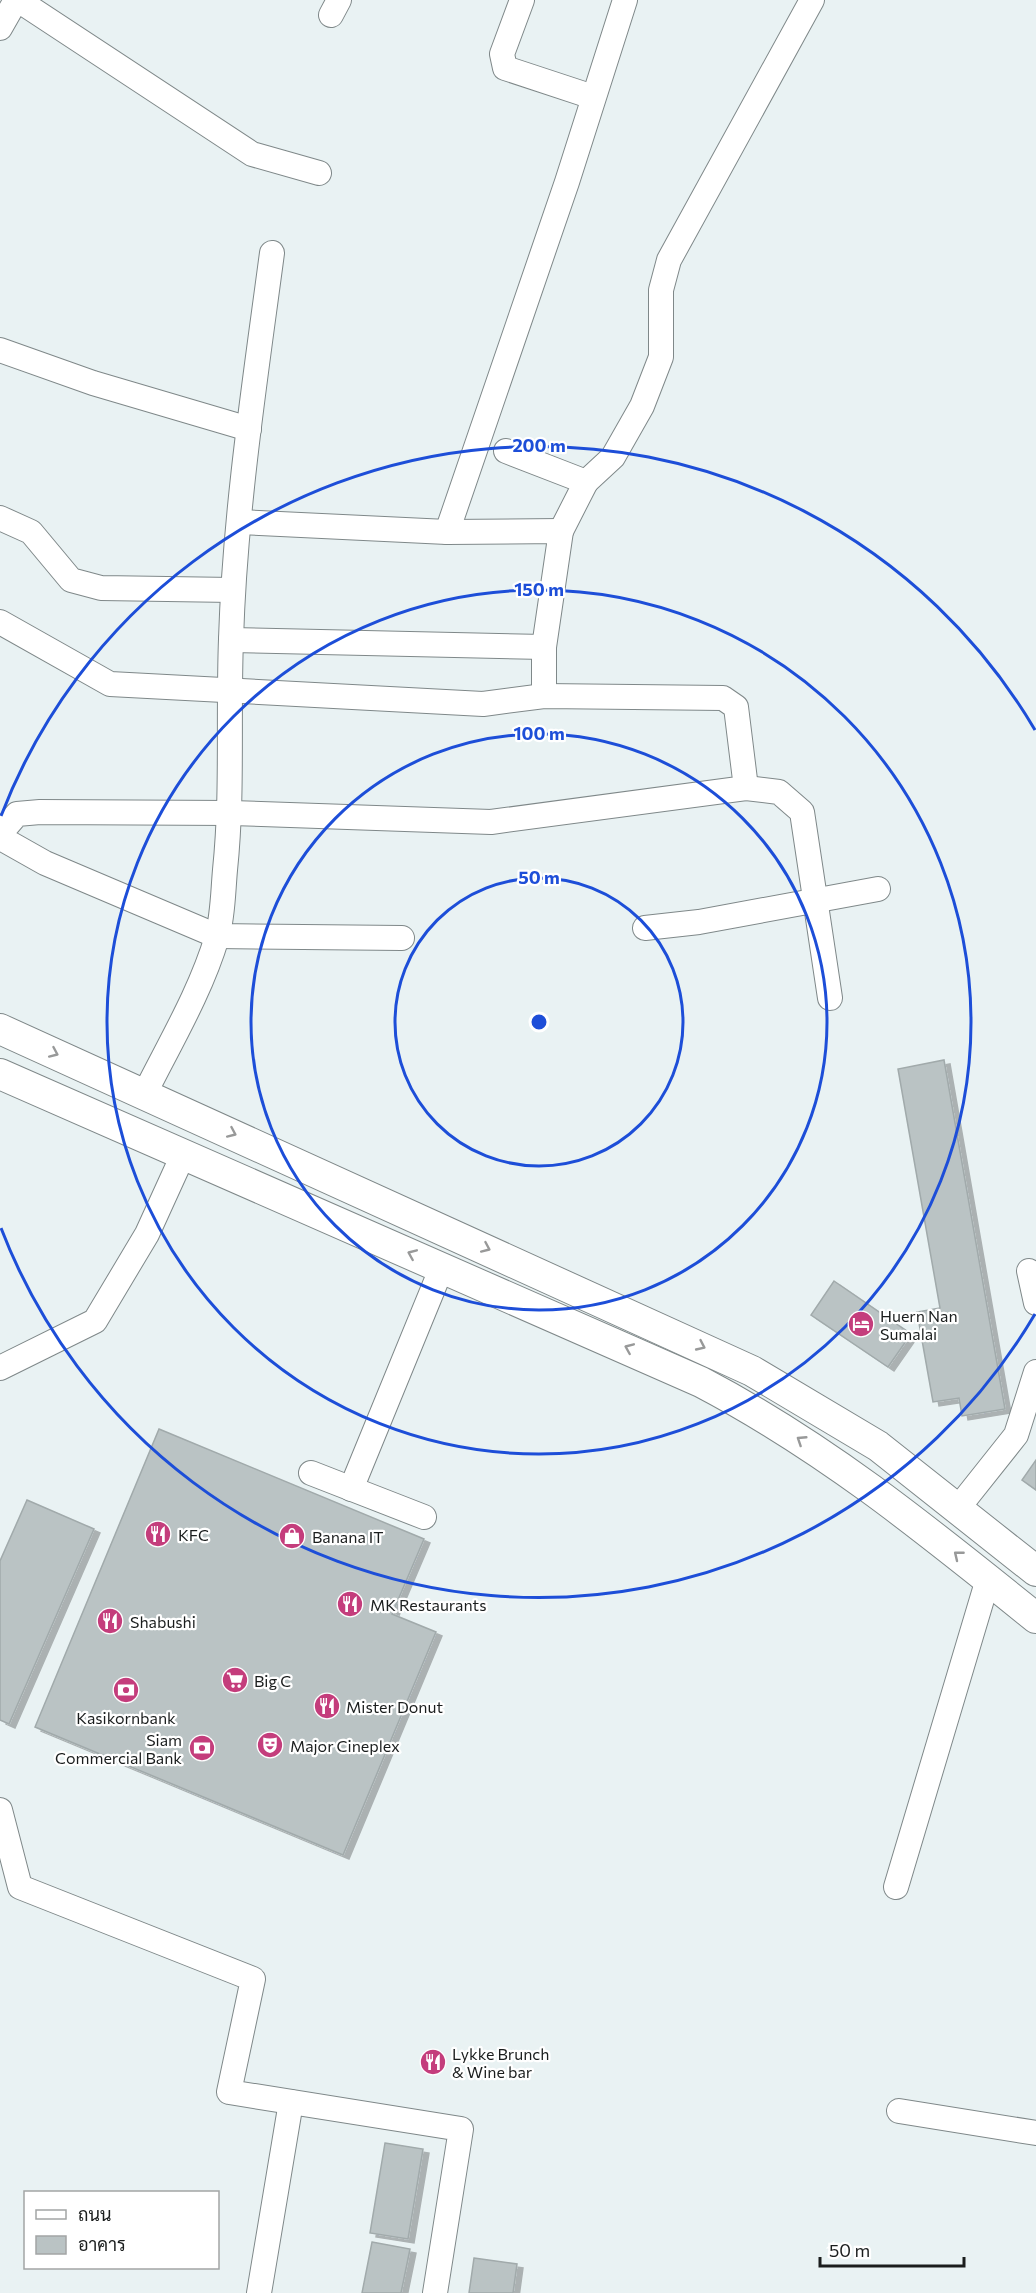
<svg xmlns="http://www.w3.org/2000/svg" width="1036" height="2293" font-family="Commissioner,Sarabun,sans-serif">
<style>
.building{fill:#bac3c4;stroke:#a1aaab;stroke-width:1.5;filter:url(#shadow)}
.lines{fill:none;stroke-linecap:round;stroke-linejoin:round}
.minor-casing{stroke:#7f8889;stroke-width:26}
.major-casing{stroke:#7f8889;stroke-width:32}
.minor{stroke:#fff;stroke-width:24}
.major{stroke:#fff;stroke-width:30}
.oneway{stroke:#989999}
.ring{fill:none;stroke:#1d4ed8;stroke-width:3}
.labels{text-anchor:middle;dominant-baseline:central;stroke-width:4.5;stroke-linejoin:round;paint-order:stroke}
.poi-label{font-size:16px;fill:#1a1d1d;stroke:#fff;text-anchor:start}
.centre{fill:#1d4ed8;stroke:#fff;stroke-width:3}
.ring-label{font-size:18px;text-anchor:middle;font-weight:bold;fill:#1d4ed8;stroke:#fff;stroke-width:4.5;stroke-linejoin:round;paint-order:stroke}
</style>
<defs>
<filter id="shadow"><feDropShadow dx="6" dy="4" stdDeviation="0" flood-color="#0004"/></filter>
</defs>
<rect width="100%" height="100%" fill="#e9f2f3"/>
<!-- building -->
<g class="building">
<polygon points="944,1060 1005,1409 962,1416 959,1398 933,1402 917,1312 940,1308 898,1069"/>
<polygon points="834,1281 911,1334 888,1367 811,1315"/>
<polygon points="159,1429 424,1539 392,1614 436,1632 343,1855 35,1727"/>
<polygon points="1036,1460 1036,1490 1022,1480"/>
<polygon points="27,1500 94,1529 9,1724 0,1720 0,1561"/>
<polygon points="385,2143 423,2149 408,2239 370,2233"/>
<polygon points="372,2242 410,2249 401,2293 362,2293"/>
<polygon points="474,2258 517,2264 513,2293 469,2293"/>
</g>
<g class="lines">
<!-- minor casing -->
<g class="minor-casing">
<g id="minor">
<polyline points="18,0 252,154 319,173"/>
<polyline points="522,0 502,54 505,68 593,97"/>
<polyline points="331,15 339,0"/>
<polyline points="0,28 16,0"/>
<polyline points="0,350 93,383 249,429"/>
<polyline points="506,451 586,482 613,457 642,406 661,357 661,290 669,260 812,0"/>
<polyline points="0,518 31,532 71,580 101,588 233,590"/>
<polyline points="239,522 447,532 561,531 544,647 544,696"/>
<polyline points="561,531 586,482"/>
<polyline points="447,532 567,182 625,0"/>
<polyline points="0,622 110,684 483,704 544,696 723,698 736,707 746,788 491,822 231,813 40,812 17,814 5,828 3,837 6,841 45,863 217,936 402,938"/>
<polyline points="231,640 544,647"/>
<polyline points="746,788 779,792 802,812 830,998"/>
<polyline points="645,928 699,922 878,889"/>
<path d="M145 1093C170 1043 201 991 217 937 223 916 223 892 225 870 233 793 228 717 231 639 235 510 255 381 272 253"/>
<polyline points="1029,1271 1036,1303"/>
<polyline points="0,1368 95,1321 147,1234 183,1155"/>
<polyline points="311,1473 424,1517"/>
<polyline points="351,1489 442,1267"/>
<polyline points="958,1508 1016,1435 1036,1372"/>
<polyline points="0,1810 20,1887 253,1979 229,2092 461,2129 435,2293"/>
<polyline points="896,1887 988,1579"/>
<polyline points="899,2111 1036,2133"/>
<polyline points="259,2293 291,2102"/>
</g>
</g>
<!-- major casing -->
<g class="major-casing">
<g id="major">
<polyline points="0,1029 752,1371 878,1446 1036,1571"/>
<path d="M0 1074 701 1382C825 1447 928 1531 1036 1618"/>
</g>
</g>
<!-- minor -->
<use href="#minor" class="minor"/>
<!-- major -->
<use href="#major" class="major"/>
</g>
<!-- one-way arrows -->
<defs><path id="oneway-chevron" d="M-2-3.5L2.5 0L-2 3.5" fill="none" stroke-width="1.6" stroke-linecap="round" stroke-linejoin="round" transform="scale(1.5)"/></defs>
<g class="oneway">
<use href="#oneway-chevron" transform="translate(54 1053) rotate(24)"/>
<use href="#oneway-chevron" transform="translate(232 1133) rotate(24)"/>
<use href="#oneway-chevron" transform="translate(486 1248) rotate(24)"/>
<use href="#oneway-chevron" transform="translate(412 1254) rotate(-157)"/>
<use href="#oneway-chevron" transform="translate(701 1346) rotate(25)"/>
<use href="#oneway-chevron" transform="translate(629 1348) rotate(-157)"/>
<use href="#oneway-chevron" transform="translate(801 1440) rotate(-147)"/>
<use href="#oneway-chevron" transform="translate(958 1555) rotate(-141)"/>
</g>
<!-- distance rings -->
<g class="ring">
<circle cx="539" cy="1022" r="144"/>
<circle cx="539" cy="1022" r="288"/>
<circle cx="539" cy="1022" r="432"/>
<path d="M1035 1314A576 576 0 0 1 1 1228M1 816A576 576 0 0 1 1035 730"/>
</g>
<!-- icons -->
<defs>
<g id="hotel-disc" transform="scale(1.35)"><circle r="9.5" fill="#c43d7c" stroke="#fff"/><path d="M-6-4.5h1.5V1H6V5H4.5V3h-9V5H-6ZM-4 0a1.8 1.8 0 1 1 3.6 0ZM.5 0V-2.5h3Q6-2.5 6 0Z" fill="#fff"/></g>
<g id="restaurant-disc" transform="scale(1.35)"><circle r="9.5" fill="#c43d7c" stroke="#fff"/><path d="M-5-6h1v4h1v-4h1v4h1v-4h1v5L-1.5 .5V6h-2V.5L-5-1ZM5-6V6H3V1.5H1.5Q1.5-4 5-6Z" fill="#fff"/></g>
<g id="shop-disc" transform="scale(1.35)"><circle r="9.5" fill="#c43d7c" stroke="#fff"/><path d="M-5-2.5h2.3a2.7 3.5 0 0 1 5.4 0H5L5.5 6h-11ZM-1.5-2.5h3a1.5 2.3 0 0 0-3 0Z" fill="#fff"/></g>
<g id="supermarket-disc" transform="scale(1.35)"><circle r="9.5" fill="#c43d7c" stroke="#fff"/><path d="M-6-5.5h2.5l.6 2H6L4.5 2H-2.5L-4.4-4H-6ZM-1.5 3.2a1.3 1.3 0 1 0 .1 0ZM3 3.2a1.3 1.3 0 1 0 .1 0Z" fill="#fff"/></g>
<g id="bank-disc" transform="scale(1.35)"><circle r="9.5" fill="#c43d7c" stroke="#fff"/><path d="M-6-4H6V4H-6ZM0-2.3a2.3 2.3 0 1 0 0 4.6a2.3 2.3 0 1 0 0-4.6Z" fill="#fff"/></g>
<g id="theatre-disc" transform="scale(1.35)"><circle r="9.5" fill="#c43d7c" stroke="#fff"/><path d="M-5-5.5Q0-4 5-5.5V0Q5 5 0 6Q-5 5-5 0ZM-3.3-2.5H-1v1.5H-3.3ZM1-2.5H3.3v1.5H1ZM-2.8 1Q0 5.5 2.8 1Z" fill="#fff"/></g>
</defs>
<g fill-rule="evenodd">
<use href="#hotel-disc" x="861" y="1324"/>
<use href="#restaurant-disc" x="158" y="1534"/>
<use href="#shop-disc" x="292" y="1536"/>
<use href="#restaurant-disc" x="350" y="1604"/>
<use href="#restaurant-disc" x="110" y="1621"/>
<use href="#supermarket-disc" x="235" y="1680"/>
<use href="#bank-disc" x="126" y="1690"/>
<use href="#restaurant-disc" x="327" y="1706"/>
<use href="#theatre-disc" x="270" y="1745"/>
<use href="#bank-disc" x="202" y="1748"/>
<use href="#restaurant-disc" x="433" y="2062"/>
</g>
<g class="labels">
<!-- poi labels -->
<g class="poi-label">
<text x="880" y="1315">Huern Nan<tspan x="880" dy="18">Sumalai</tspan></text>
<text x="178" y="1534">KFC</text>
<text x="312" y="1536">Banana IT</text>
<text x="370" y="1604">MK Restaurants</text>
<text x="130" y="1621">Shabushi</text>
<text x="254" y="1680">Big C</text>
<text x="346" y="1706">Mister Donut</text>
<text x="126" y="1717" text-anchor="middle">Kasikornbank</text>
<text x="182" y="1739" text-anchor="end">Siam<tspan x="182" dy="18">Commercial Bank</tspan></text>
<text x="290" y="1745">Major Cineplex</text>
<text x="452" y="2053">Lykke Brunch<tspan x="452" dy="18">&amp; Wine bar</tspan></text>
</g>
</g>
<circle cx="539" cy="1022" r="9" class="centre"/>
<g class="ring-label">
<text x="539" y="452">200 m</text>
<text x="539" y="596">150 m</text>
<text x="539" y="740">100 m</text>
<text x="539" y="884">50 m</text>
</g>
<!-- legend -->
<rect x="24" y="2191" width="195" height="78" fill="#ffffff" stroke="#a3a5a5" stroke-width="1.5"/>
<rect x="36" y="2210" width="30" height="9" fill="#ffffff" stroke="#a3a5a5" stroke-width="1.5"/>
<text x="78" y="2221" font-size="18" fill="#1a1d1d">ถนน</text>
<rect x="36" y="2236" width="30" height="18" fill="#bac3c4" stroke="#a3a5a5" stroke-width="1.5"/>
<text x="78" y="2251" font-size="18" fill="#1a1d1d">อาคาร</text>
<!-- scale -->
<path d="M820 2257v9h144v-9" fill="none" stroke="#1a1d1d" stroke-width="3"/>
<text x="829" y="2257" font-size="18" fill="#1a1d1d" stroke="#ffffff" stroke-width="4.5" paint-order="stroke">50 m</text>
</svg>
